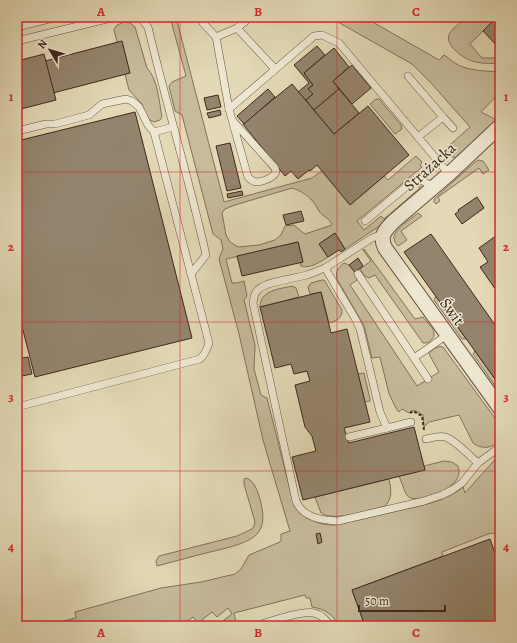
<svg xmlns="http://www.w3.org/2000/svg" width="517" height="643" font-family="Alegreya,serif">
<style>
.green{fill:#c7bb9c;stroke:#82725c;fill-rule:evenodd}
.building{fill:#94846d;stroke:#3e281d}
.lines{fill:none;stroke-linecap:round;stroke-linejoin:round}
.service-casing{stroke:#675443;stroke-width:8}
.minor-casing{stroke:#675443;stroke-width:16}
.path{stroke:#3e281d;stroke-width:2;stroke-dasharray:3 2;stroke-linecap:butt}
.service{stroke:#ede6d0;stroke-width:7}
.minor{stroke:#ede6d0;stroke-width:14}
.grid{fill:none;stroke:#d62828;stroke-width:1;stroke-opacity:0.55}
.labels{text-anchor:middle;dominant-baseline:central;stroke-width:3;stroke-linejoin:round;paint-order:stroke}
.street-label{font-size:16px;fill:#3e281d;stroke:#ede6d0}
.neatline{fill:none;stroke:#d62828;stroke-width:1.5}
.grid-label{font-size:13px;text-anchor:middle;font-weight:bold;fill:#d62828}
</style>
<rect width="100%" height="100%" fill="#e3d9b6"/>
<filter id="stains"><feTurbulence type="fractalNoise" baseFrequency=".005" numOctaves="4"/><feColorMatrix values="0 0 0 0 .2 0 0 0 0 .09 0 0 0 0 .02 0 0 0 .5 -.17"/></filter>
<radialGradient id="worn" r=".72"><stop offset=".6" stop-color="#630" stop-opacity="0"/><stop offset="1" stop-color="#630" stop-opacity=".3"/></radialGradient>
<!-- green -->
<g class="green">
<path d="M170 17H176L224 202 312 178 322 171 350 205 384 176 388 180 416 156 422 162 420 165 422 167 357 221 364 230 381 216 384 219 420 188 417 183H418L424 185 425 187 384 223 345 249 335 233 319 244 328 257C320 262 310 269 301 266L300 263 303 262 298 242 226 259 232 283H237L244 281 247 296 244 300 255 345 254 369 261 395 267 398 292 498C300 516 316 526 336 525 355 521 374 516 393 512 417 506 444 503 463 487L465 493 500 454V532L488 534 442 552 443 556 352 590 365 626H338C334 614 324 609 312 607L310 598H306L305 595 234 613 236 623 235 625 231 626H216L232 614 228 608 217 617 212 612 198 623 193 617 181 626 177 621 170 626H42L76 618 75 612 161 588 201 582 235 574 241 569 249 555 280 542 281 540V534L290 531 263 440 239 334 219 259 223 249 221 240 213 234 182 115 175 111 169 86 172 82 186 76ZM292 188C301 191 308 195 314 203 316 205 317 209 319 211 323 217 330 218 332 225L305 234 302 232 294 225 285 226 281 235 275 240 259 245 238 247 230 242 226 235 222 213 225 209 235 205Z"/>
<path d="M329 17H364L439 60 444 55C448 57 451 61 455 63 466 71 487 71 500 72V92L481 112 497 120 456 158 443 154 445 153 443 151 470 127 431 83 412 64Z"/>
<path d="M466 17H496V18L470 44 482 58H500V64C491 63 481 64 472 61 464 59 445 45 449 35 451 29 462 22 466 17Z"/>
<path d="M123 22 130 23 135 27 147 68C158 79 159 102 162 117L160 120 154 122 150 120 146 116 142 104 129 90 125 74 130 73 117 42 114 30 116 26Z"/>
<polygon points="376,99 379,99 401,125 402,129 395,134 370,104"/>
<polygon points="478,160 483,161 489,170 483,174 479,168 438,197 440,201 436,204 434,202 434,199 474,163"/>
<path d="M418 213 422 216 401 231 407 240 398 246C396 244 394 241 394 238 393 230 412 218 418 213Z"/>
<path d="M364 249 415 319 423 317C427 323 439 332 432 339 429 343 427 343 423 343L375 275 369 278 365 276 360 269 371 261 363 250Z"/>
<path d="M344 263C352 265 356 273 357 280L350 285 417 386 439 372 429 354C431 350 438 345 443 347L500 425V436L499 437 500 438V441C492 448 482 450 473 443L459 415 429 422 424 427 423 415 414 410 409 413 402 409 399 412 397 410 389 394 380 357 372 358 364 326 337 279C335 271 338 268 344 263Z"/>
<path d="M322 280H324L326 283 342 310C342 319 336 321 329 323L321 292 310 294 308 287 311 283Z"/>
<path d="M292 286 296 288 299 297 260 307C260 290 280 289 292 286Z"/>
<polygon points="436,296 466,339 462,339 434,300"/>
<polygon points="475,351 500,386 500,390 498,390 473,354"/>
<polygon points="364,373 370,399 370,401 365,402 358,374"/>
<path d="M444 461 452 462 458 466C459 470 460 474 457 479 452 489 423 502 411 498 409 497 408 497 406 494L399 476 425 470 424 466Z"/>
<path d="M246 478C255 480 259 495 261 503 263 513 265 524 258 533 248 545 217 550 202 554 187 558 172 562 157 566L156 561 159 556 237 536 252 529 254 526 255 522 244 484V479Z"/>
<path d="M389 479C391 489 393 498 385 506 370 510 333 522 321 513L315 497Z"/>
</g>
<!-- building -->
<g class="building">
<polygon points="496,18 500,22 500,49 483,31"/>
<polygon points="122,41 130,73 53,93 45,61"/>
<polygon points="317,46 325,55 304,73 313,85 308,89 313,94 306,100 298,92 309,83 294,65"/>
<polygon points="334,48 349,67 333,81 339,89 314,110 306,100 313,94 308,89 313,85 304,73"/>
<polygon points="44,54 56,100 17,110 17,61"/>
<polygon points="352,65 371,88 352,104 333,81"/>
<polygon points="292,84 334,134 368,106 409,155 350,205 317,165 310,171 309,170 298,179 291,171 285,176 243,124"/>
<polygon points="268,89 275,97 244,124 237,116"/>
<polygon points="339,89 359,113 334,134 314,110"/>
<polygon points="218,95 221,107 207,110 204,98"/>
<polygon points="220,110 221,115 209,118 207,113"/>
<polygon points="135,112 192,338 35,377 17,307 17,141"/>
<polygon points="230,143 241,188 227,191 216,146"/>
<polygon points="242,191 243,195 228,198 227,194"/>
<polygon points="477,197 484,208 462,224 455,214 459,211 458,210"/>
<polygon points="301,211 304,221 286,225 283,215"/>
<polygon points="335,233 345,249 341,252 339,250 328,257 319,244"/>
<polygon points="500,233 500,296 480,267 488,262 479,248"/>
<polygon points="431,234 500,332 500,386 404,252"/>
<polygon points="298,242 303,262 242,276 237,256"/>
<polygon points="358,258 363,266 355,272 349,265"/>
<polygon points="321,292 331,333 347,329 370,422 344,428 349,443 414,427 425,470 303,500 292,457 316,451 312,436 305,427 295,385 310,381 307,371 294,374 291,364 275,368 260,307"/>
<polygon points="28,357 32,374 22,376 18,359"/>
<polygon points="320,533 322,542 318,544 316,534"/>
<polygon points="490,539 500,567 500,626 365,626 352,590"/>
</g>
<g class="lines">
<!-- service casing -->
<g class="service-casing">
<g id="service">
<path d="M140 17 148 27C166 103 189 179 206 255L191 274"/>
<polyline points="200,17 203,23 216,37 229,109"/>
<polyline points="237,17 245,22"/>
<polyline points="17,27 57,17"/>
<polyline points="237,28 275,69"/>
<polyline points="216,37 237,28 250,17"/>
<polyline points="17,41 115,17"/>
<polyline points="408,76 443,117 418,137"/>
<polyline points="443,117 453,128"/>
<path d="M233 121 275 168 276 172C273 178 260 184 253 181 251 180 249 178 248 177L229 109 314 36 322 35 339 43 449 174"/>
<polyline points="17,131 46,124 55,124 89,115 102,104 126,99 132,101 139,107 148,125 154,132 173,127"/>
<path d="M365 221 413 181C421 178 427 183 434 188"/>
<path d="M383 234 372 238 325 268C319 270 313 273 307 275 296 278 266 282 259 289 254 292 254 298 253 303L296 501C297 503 299 507 301 509 310 519 325 520 338 521L424 501 442 495 452 490 462 483 478 463 500 447"/>
<polyline points="325,268 356,320 360,329 380,412 387,428 411,422"/>
<polyline points="358,274 414,358 447,335"/>
<polyline points="414,358 428,379"/>
<path d="M17 407 200 359C205 354 207 350 209 343L154 132"/>
<polyline points="349,437 387,428"/>
<path d="M426 439C432 438 439 435 445 437 454 439 471 457 478 463"/>
<path d="M256 626C269 622 302 610 314 613 322 615 326 620 331 626"/>
</g>
</g>
<!-- minor casing -->
<g class="minor-casing">
<path id="minor" d="M500 126 449 174 394 221C385 230 379 236 385 248L500 408"/>
</g>
<!-- path -->
<polyline class="path" points="410,413 413,411 422,416 424,430"/>
<!-- service -->
<use href="#service" class="service"/>
<!-- minor -->
<use href="#minor" class="minor"/>
</g>
<!-- grid -->
<path class="grid" d="M180 17V626M337 17V626M17 172H500M17 322H500M17 471H500"/>
<g class="labels">
<!-- street labels -->
<g class="street-label">
<text transform="translate(430 167) rotate(-42)">Strażacka</text>
<text transform="translate(452 312) rotate(54)">Świt</text>
</g>
</g>
<!-- margin -->
<rect width="517" height="643" fill="none" stroke="#e3d9b6" stroke-width="44"/>
<!-- north arrow -->
<g transform="translate(50 50) rotate(308)" stroke="#ede6d0" stroke-width="3" paint-order="stroke">
<path d="M0-3L7 15L0 10L-7 15Z" fill="#3e281d"/>
<text y="-6" font-size="11" font-weight="bold" text-anchor="middle" fill="#3e281d">N</text>
</g>
<!-- scale -->
<path d="M359 605v6h86v-6" fill="none" stroke="#3e281d" stroke-width="2"/>
<text x="365" y="605" font-size="12" fill="#3e281d" stroke="#ede6d0" stroke-width="3" paint-order="stroke">50 m</text>
<rect x="22" y="22" width="473" height="599" class="neatline"/>
<g class="grid-label">
<text x="101" y="16">A</text>
<text x="258" y="16">B</text>
<text x="416" y="16">C</text>
<text x="11" y="101">1</text>
<text x="506" y="101">1</text>
<text x="11" y="251">2</text>
<text x="506" y="251">2</text>
<text x="11" y="401">3</text>
<text x="506" y="401">3</text>
<text x="11" y="551">4</text>
<text x="506" y="551">4</text>
<text x="101" y="637">A</text>
<text x="258" y="637">B</text>
<text x="416" y="637">C</text>
</g>
<rect width="100%" height="100%" filter="url(#stains)"/>
<rect width="100%" height="100%" fill="url(#worn)"/>
</svg>
